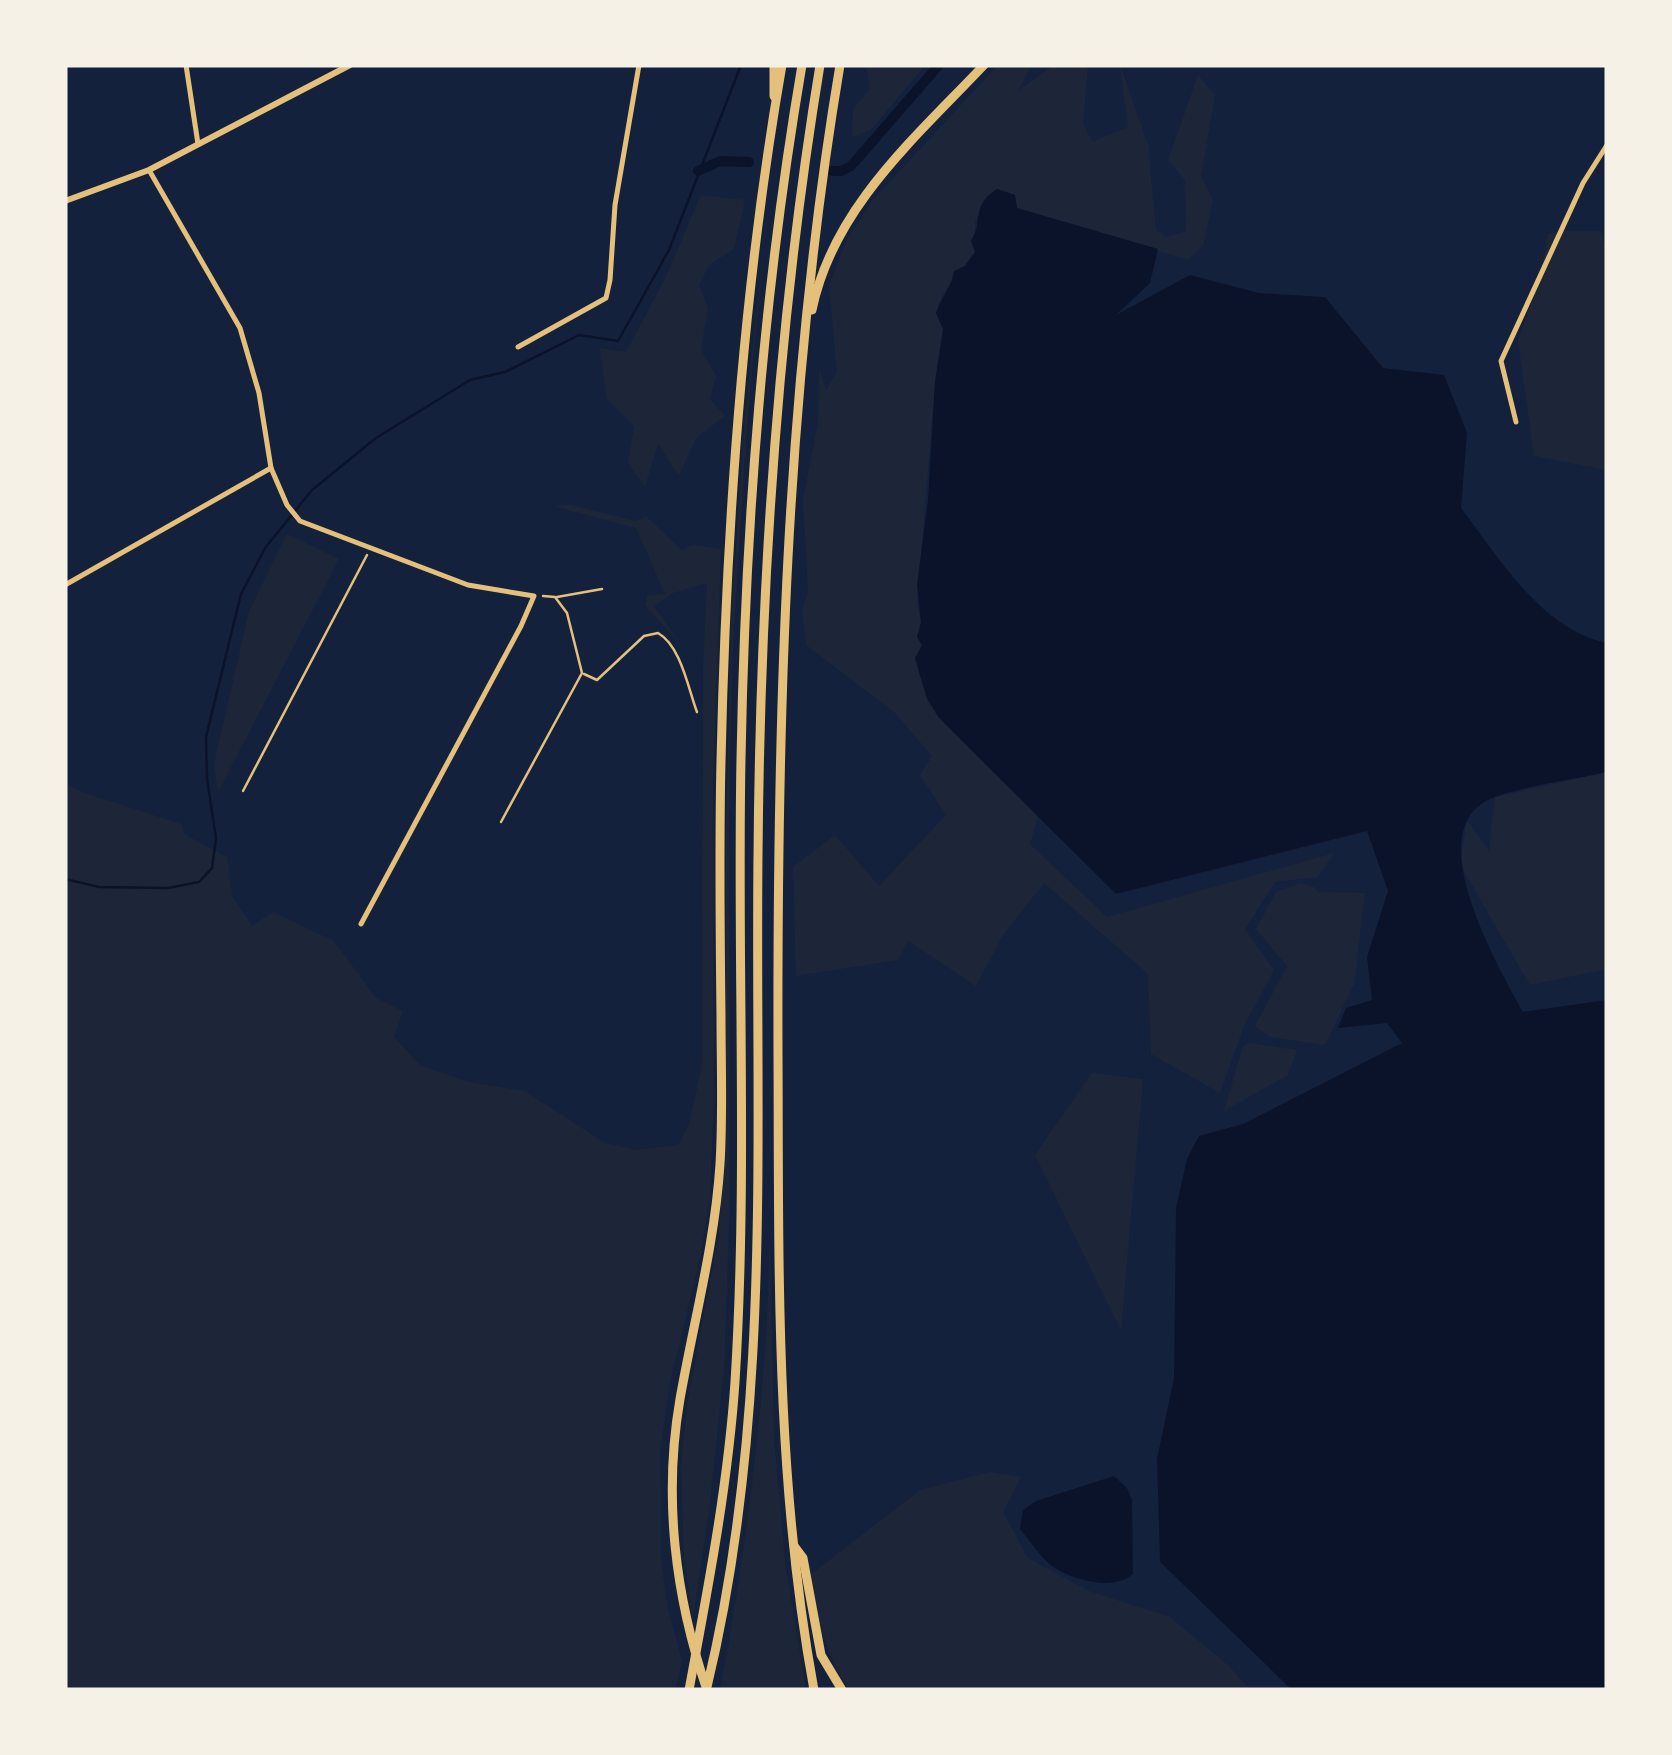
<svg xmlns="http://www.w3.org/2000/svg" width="1672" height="1755" font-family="Inter,sans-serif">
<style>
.green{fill:#1d2539}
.water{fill:#0b132b}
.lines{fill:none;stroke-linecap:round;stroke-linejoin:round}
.stream{stroke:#0b132b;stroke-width:2.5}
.canal{stroke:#0b132b;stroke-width:10}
.path{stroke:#e5c07b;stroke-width:2.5}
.minor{stroke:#e5c07b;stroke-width:5}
.secondary{stroke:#e5c07b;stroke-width:6}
.motorway{stroke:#e5c07b;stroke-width:9}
</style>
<rect width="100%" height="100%" fill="#14213d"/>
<!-- green -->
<g class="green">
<polygon points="866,65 925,65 871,130 852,137 853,109 870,89"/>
<path d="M998 65H1031L1019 90 1054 65H1088L1083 123 1092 142 1128 127 1120 65 1148 144 1156 230 1166 237 1186 231 1185 180 1168 160 1198 75 1215 95 1201 176 1213 200 1203 246 1188 260 1017 208 1015 195 997 189 975 220V252L943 294 936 313 943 329 935 382 917 604 921 622 918 637C925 650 917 657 919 671 921 687 931 704 939 718L1038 817 1030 844 1107 917 1334 853 1318 877 1275 882 1245 929 1274 970 1244 1026 1220 1093 1151 1054 1148 974 1044 883 1003 935 976 986 908 941 898 960 796 976 793 867 835 835 879 886 946 815 920 775 932 756 894 712 806 645 802 610 808 592 803 499 818 423 819 369 826 391 837 371 829 286 848 237 872 201Z"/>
<polygon points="772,173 748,411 732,657 729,826 730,1201 724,1369 709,1512 693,1616 684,1560 681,1466 687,1405 718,1240 725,1163 726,821 732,608 744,427"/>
<polygon points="701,195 745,200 734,249 709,265 699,285 708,309 701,350 716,376 710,399 725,416 696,438 679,476 658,444 645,487 628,463 634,426 607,399 600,348 626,352 666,277"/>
<polygon points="1560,231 1601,231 1607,255 1607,470 1534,456 1518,340 1539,283 1548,234"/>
<polygon points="570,505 636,521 646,516 682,550 693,545 721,549 713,788 714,1102 710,1196 701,1255 670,1382 660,1452 661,1560 668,1609 682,1661 675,1690 65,1690 65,783 85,793 181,824 184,834 227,857 232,896 252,926 273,912 334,941 376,998 403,1011 394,1037 420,1065 468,1082 525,1091 605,1143 637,1150 678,1145 689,1124 702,1066 703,667 707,583 673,593 654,606 682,646 645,605 647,596 665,594 636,528 553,506"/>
<polygon points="287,534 339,559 218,792 214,764 249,611"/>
<polygon points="1607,772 1607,969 1530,985 1460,865 1467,820 1489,851 1495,797"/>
<polygon points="1300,883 1314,887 1318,892 1365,893 1354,984 1325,1045 1270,1037 1255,1026 1287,966 1256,929 1276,892"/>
<polygon points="1250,1043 1297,1050 1288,1075 1224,1111 1243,1046"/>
<polygon points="1092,1073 1143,1079 1121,1330 1035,1155"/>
<path d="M770 1239 774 1438 785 1562 806 1690H720C748 1540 767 1391 770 1239Z"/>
<path d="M990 1472 1021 1477 1003 1512 1028 1558 1089 1591 1170 1617 1229 1666 1250 1690H849C824 1651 818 1619 810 1575L920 1490Z"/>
</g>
<!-- water -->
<g class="water">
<path d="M997 189 1015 195 1017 208 1158 249 1150 283 1116 315 1190 275 1259 293 1325 297 1383 368 1444 375 1467 433 1461 508C1500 559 1541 629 1607 643V772C1577 779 1510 788 1486 801 1422 836 1499 968 1523 1012L1607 1000V1690H1292L1160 1562 1157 1459 1174 1378 1176 1208 1187 1159 1199 1136 1243 1124 1402 1043 1387 1023 1338 1028 1346 1008 1372 1000 1367 957 1388 891 1367 831 1116 894 939 718 927 699 915 658 922 645 917 637 921 622 917 585 928 500 935 382 943 329 936 313C941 298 952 286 954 271L965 266 975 252 971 241C984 221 970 206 997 189Z"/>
<path d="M1114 1476 1127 1488 1132 1500 1133 1574C1114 1591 1073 1581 1052 1566 1040 1557 1030 1541 1020 1529L1023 1510 1036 1501Z"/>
</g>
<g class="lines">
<!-- stream -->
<polyline class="stream" points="65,879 99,887 168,888 199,882 212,868 216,838 207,779 206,737 241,594 265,548 312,490 376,438 470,380 505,372 579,335 618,341 669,250 741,65"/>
<!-- canal -->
<g class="canal">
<polyline points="698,171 720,161 749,162"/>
<polyline points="832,171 841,171 851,166 939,65"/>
</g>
<!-- path -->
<g class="path">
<polyline points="557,597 602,589"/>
<path d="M584 674 597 680 644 636 658 633C681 646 688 688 697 712"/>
<polyline points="243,791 367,555"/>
<polyline points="501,822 582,673 567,613 555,597 543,596"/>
</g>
<!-- minor -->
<g class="minor">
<polyline points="186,65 198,144"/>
<polyline points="149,170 240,328 259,393 271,468 287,505 300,521 468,585 534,596 521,626 361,924"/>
<polyline points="518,347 606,298 610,280 615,205 639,65"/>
<polyline points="1516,422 1501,361 1583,183 1607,145"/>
<polyline points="65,585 271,468"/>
</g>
<!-- secondary -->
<polyline class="secondary" points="65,201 149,170 350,65"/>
<!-- motorway -->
<g class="motorway">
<polyline points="774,96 774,65"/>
<path d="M812 310C833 208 915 138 984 65"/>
<polyline points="794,1546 803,1558 821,1655 842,1690"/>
<path d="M707 1687C773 1414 755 1134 758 856 760 591 777 326 820 65"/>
<path d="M689 1690C708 1588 728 1485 735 1382 748 1175 737 966 741 759 745 527 763 294 802 65"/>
<path d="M707 1690C675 1597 663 1497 680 1399 694 1320 715 1243 720 1164 723 1115 721 1065 721 1016 720 931 719 846 721 761 726 529 742 294 782 65"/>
<path d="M814 1690C775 1479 779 1266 778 1053 777 722 785 392 840 65"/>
</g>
</g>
<!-- border -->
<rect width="1672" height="1755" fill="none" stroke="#f6f1e7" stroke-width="135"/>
</svg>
